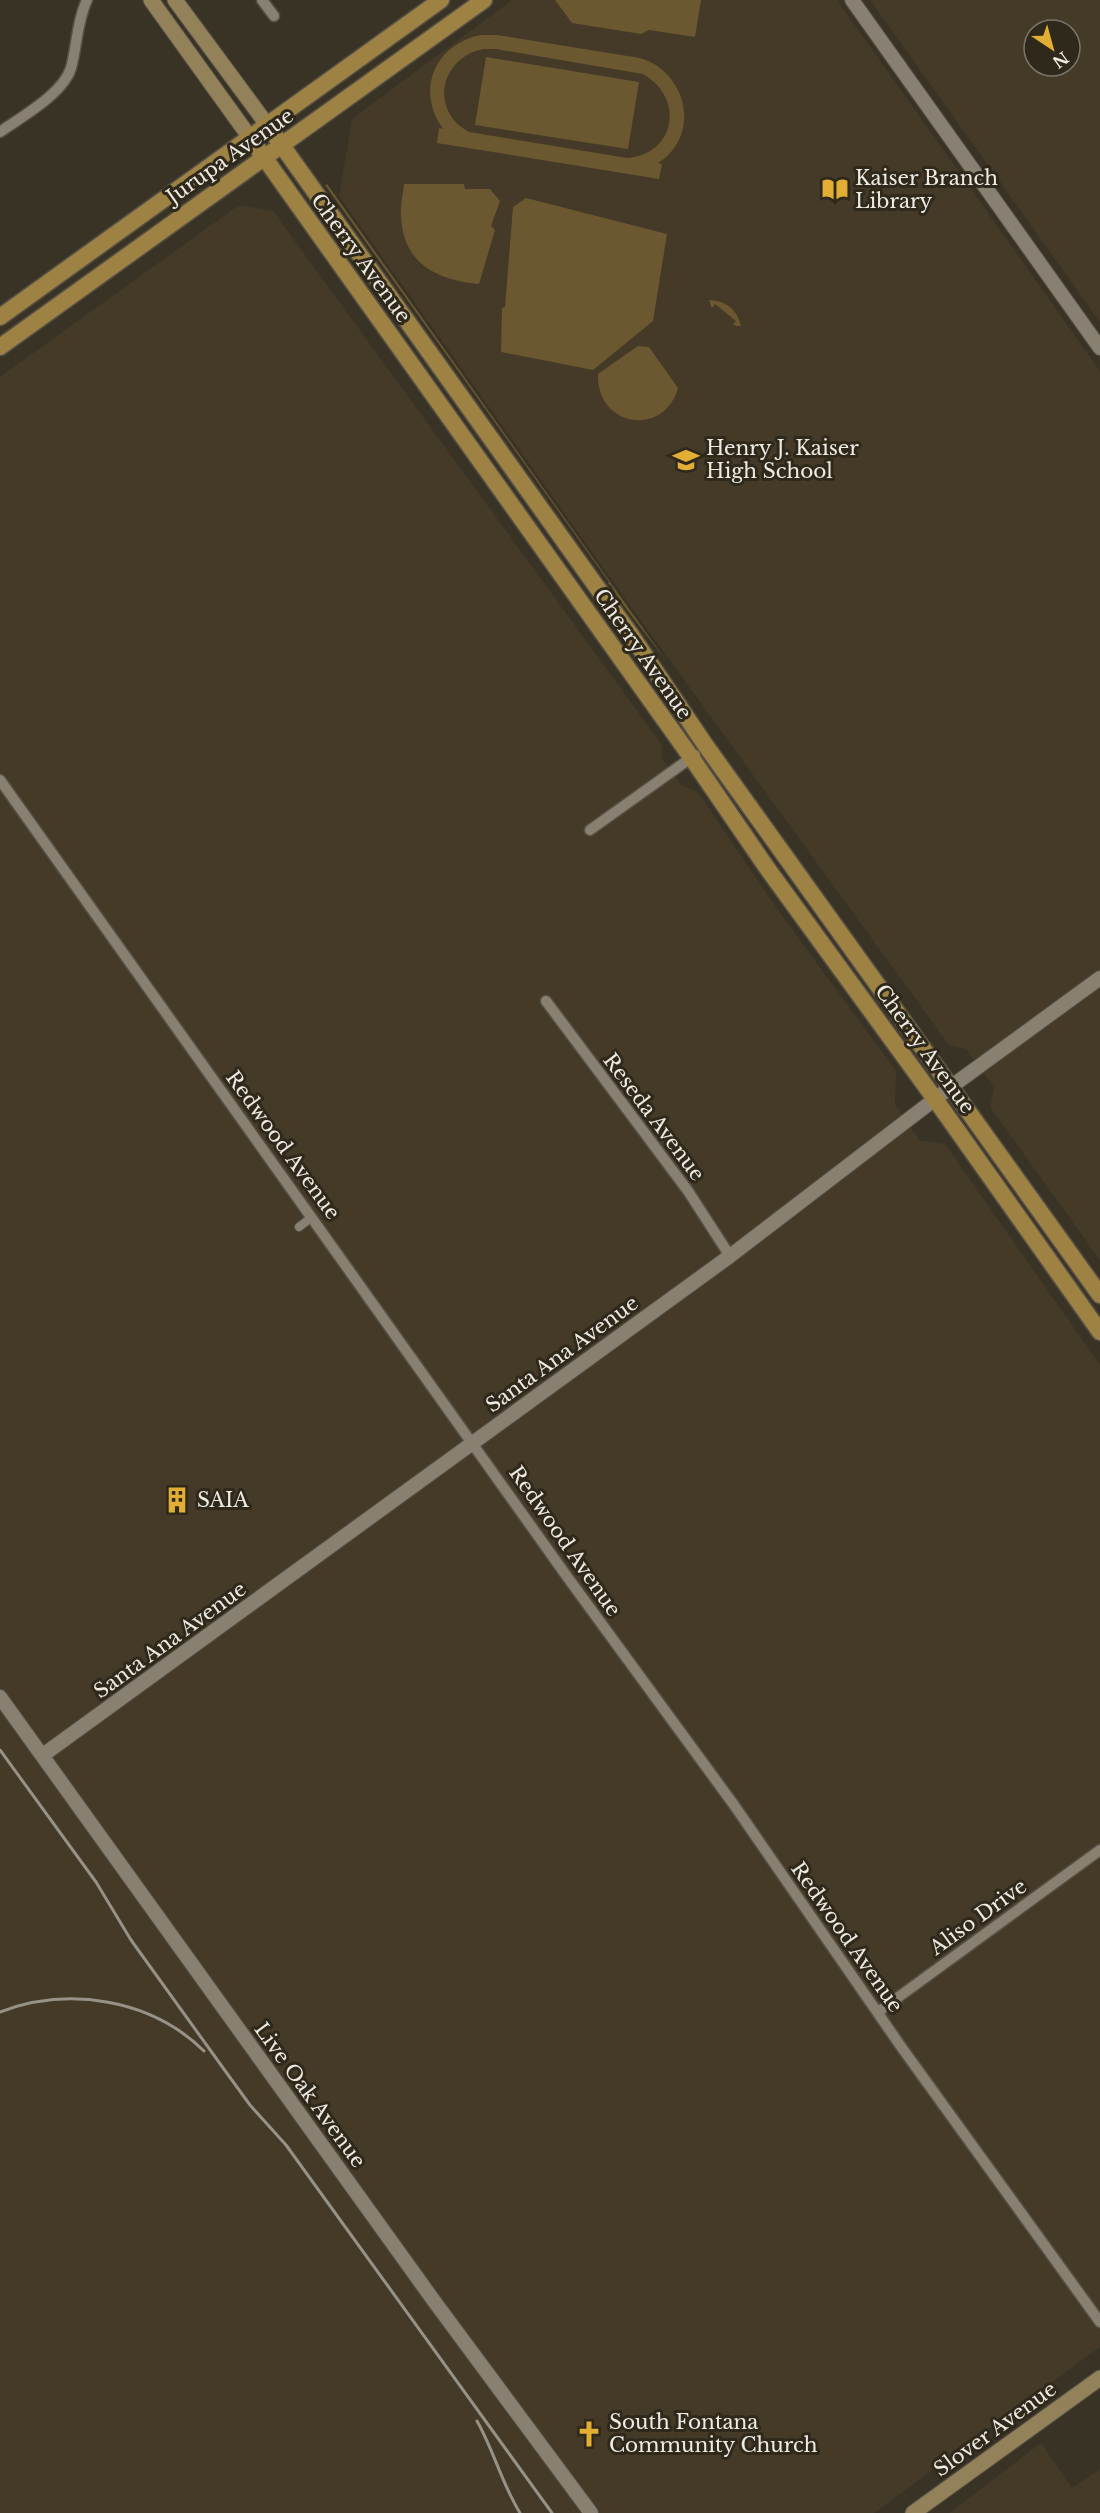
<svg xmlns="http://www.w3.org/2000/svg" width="1100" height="2513" font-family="'Libre Baskerville',serif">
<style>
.built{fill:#443a27;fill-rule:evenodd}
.green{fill:#6b5830;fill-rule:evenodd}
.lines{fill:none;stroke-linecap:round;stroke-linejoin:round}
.pedestrian-casing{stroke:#565045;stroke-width:10}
.minor-casing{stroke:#565045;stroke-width:13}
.tertiary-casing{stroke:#565045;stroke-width:16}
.secondary-casing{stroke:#565045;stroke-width:17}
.primary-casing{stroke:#565045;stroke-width:19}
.pedestrian{stroke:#888071;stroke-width:8}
.minor{stroke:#888071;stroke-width:10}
.tertiary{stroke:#888071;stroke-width:14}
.secondary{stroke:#93815a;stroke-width:15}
.primary{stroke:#9e8243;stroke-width:16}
.rail{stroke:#979288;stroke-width:3}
.labels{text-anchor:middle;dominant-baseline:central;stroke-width:6;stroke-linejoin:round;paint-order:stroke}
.street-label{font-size:20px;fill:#eeeae2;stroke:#2f291c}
.poi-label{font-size:20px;fill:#eeeae2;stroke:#2f291c;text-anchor:start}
</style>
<rect width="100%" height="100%" fill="#393326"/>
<!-- built -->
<g class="built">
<polygon points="512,0 837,0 1100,371 1100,1260 990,1107 994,1088 966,1049 949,1045 637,615 339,196 352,119"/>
<path d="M870 0H1100V322ZM1034 30H1070V66H1034Z"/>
<polygon points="239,205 273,211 662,745 661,757 682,786 698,792 775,906 896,1071 895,1104 919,1140 945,1144 1100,1365 1100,2347 874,2513 0,2513 0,377"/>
<polygon points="1041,2443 1072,2488 1100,2469 1100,2513 949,2513"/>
</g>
<!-- green -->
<g class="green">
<polygon points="555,0 701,0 695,37 649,30 641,34 572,23"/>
<path d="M481 35H497L640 58C687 72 702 135 658 163L662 164 659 179 437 143 439 128 443 129C415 90 435 44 481 35ZM483 49H496L643 74C685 98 676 154 627 158L469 132C429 111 440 58 483 49Z"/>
<polygon points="486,57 639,82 628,149 475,125"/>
<polygon points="327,184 667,662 618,598 611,585 608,584 609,582 325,185"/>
<path d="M404 184H464L465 189H490L500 201 491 226 495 230 479 284C437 280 403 264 401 216 400 205 403 195 404 184Z"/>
<polygon points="526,198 667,234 653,321 593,370 501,352 502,308 505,307 513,207"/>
<path d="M709 300C726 301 737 309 741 326H736L733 324 736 321 715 304 712 308 711 306Z"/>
<path d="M638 346 649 347 678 388C664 438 596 427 598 374Z"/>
</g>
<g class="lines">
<!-- pedestrian casing -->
<g class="pedestrian-casing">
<polyline id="pedestrian" points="299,1227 312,1217"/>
</g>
<!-- minor casing -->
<g class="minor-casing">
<g id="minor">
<polyline points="262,0 274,16"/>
<path d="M0 132C21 117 63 94 71 68 77 46 77 21 87 0"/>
<polyline points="0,780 568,1578 734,1805 902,2048 1100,2322"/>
<polyline points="590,830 695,755"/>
<polyline points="546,1001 688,1191 730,1256"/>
<polyline points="878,2012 1100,1850"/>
</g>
</g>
<!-- tertiary casing -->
<g class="tertiary-casing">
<g id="tertiary">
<polyline points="852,0 1100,348"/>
<polyline points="0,1697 434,2301 591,2513"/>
<polyline points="43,1755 730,1256 952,1086 1100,978"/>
</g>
</g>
<!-- secondary casing -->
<g class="secondary-casing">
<g id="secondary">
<polyline points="151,0 251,139"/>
<polyline points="175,0 268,126"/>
<polyline points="913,2513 1100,2378"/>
</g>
</g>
<!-- primary casing -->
<g class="primary-casing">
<g id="primary">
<polyline points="268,126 631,635 706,746 1100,1295"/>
<polyline points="251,139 691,757 767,868 935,1099 1100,1332"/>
<polyline points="0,317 441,0"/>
<polyline points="0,347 484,0"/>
</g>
</g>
<!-- pedestrian -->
<use href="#pedestrian" class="pedestrian"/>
<!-- minor -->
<use href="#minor" class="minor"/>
<!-- tertiary -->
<use href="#tertiary" class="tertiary"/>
<!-- secondary -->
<use href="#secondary" class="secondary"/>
<!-- primary -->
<use href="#primary" class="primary"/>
<!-- rail -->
<g class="rail">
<polyline points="0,1750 96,1882 131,1940 226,2072 250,2105 286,2145 552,2513"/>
<path d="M0 2012C69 1986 151 1999 204 2051"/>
<path d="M477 2421C494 2451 502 2484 520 2513"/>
</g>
</g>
<!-- icons -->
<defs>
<g id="library-bare" transform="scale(2.07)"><path d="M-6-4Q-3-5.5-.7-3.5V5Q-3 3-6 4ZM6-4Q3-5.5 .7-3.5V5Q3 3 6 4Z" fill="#e3ae34" stroke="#2f291c" stroke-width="2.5" paint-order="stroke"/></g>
<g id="school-bare" transform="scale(2.07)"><path d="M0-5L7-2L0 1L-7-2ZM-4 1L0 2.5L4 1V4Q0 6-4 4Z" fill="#e3ae34" stroke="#2f291c" stroke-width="2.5" paint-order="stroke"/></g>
<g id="building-bare" transform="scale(2.07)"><path d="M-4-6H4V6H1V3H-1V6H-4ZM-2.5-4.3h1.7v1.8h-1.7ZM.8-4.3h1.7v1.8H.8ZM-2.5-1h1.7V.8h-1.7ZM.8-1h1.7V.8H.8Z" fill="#e3ae34" stroke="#2f291c" stroke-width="2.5" paint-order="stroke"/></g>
<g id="church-bare" transform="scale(2.07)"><path d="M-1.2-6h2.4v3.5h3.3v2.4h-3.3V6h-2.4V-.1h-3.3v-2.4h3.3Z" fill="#e3ae34" stroke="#2f291c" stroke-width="2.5" paint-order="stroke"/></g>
</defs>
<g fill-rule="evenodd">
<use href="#library-bare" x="835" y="189"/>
<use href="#school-bare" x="686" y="460"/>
<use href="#building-bare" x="177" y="1500"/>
<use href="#church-bare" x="589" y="2434"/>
</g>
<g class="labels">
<!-- street labels -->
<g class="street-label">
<text transform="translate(230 156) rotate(-35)">Jurupa Avenue</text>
<text transform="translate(361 258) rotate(54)">Cherry Avenue</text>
<text transform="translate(643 654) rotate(55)">Cherry Avenue</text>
<text transform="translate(925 1049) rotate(54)">Cherry Avenue</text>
<text transform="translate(654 1117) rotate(53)">Reseda Avenue</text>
<text transform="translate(283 1145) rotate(54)">Redwood Avenue</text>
<text transform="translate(562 1354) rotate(-36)">Santa Ana Avenue</text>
<text transform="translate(565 1541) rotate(55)">Redwood Avenue</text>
<text transform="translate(170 1640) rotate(-36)">Santa Ana Avenue</text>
<text transform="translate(978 1917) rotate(-36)">Aliso Drive</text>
<text transform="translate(847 1937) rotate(55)">Redwood Avenue</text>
<text transform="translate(310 2095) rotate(54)">Live Oak Avenue</text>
<text transform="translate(995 2429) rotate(-36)">Slover Avenue</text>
</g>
<!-- poi labels -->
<g class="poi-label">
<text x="855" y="178">Kaiser Branch<tspan x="855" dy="23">Library</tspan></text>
<text x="706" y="448">Henry J. Kaiser<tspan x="706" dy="23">High School</tspan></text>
<text x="197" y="1500">SAIA</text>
<text x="609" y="2422">South Fontana<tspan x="609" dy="23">Community Church</tspan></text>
</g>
</g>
<!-- north arrow -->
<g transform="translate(1052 48) rotate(144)"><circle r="28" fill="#2f291c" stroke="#7b766b" stroke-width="1.5"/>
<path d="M0-4.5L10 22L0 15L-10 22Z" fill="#e3ae34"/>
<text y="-9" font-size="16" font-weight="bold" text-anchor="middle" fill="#eeeae2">N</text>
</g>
</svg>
